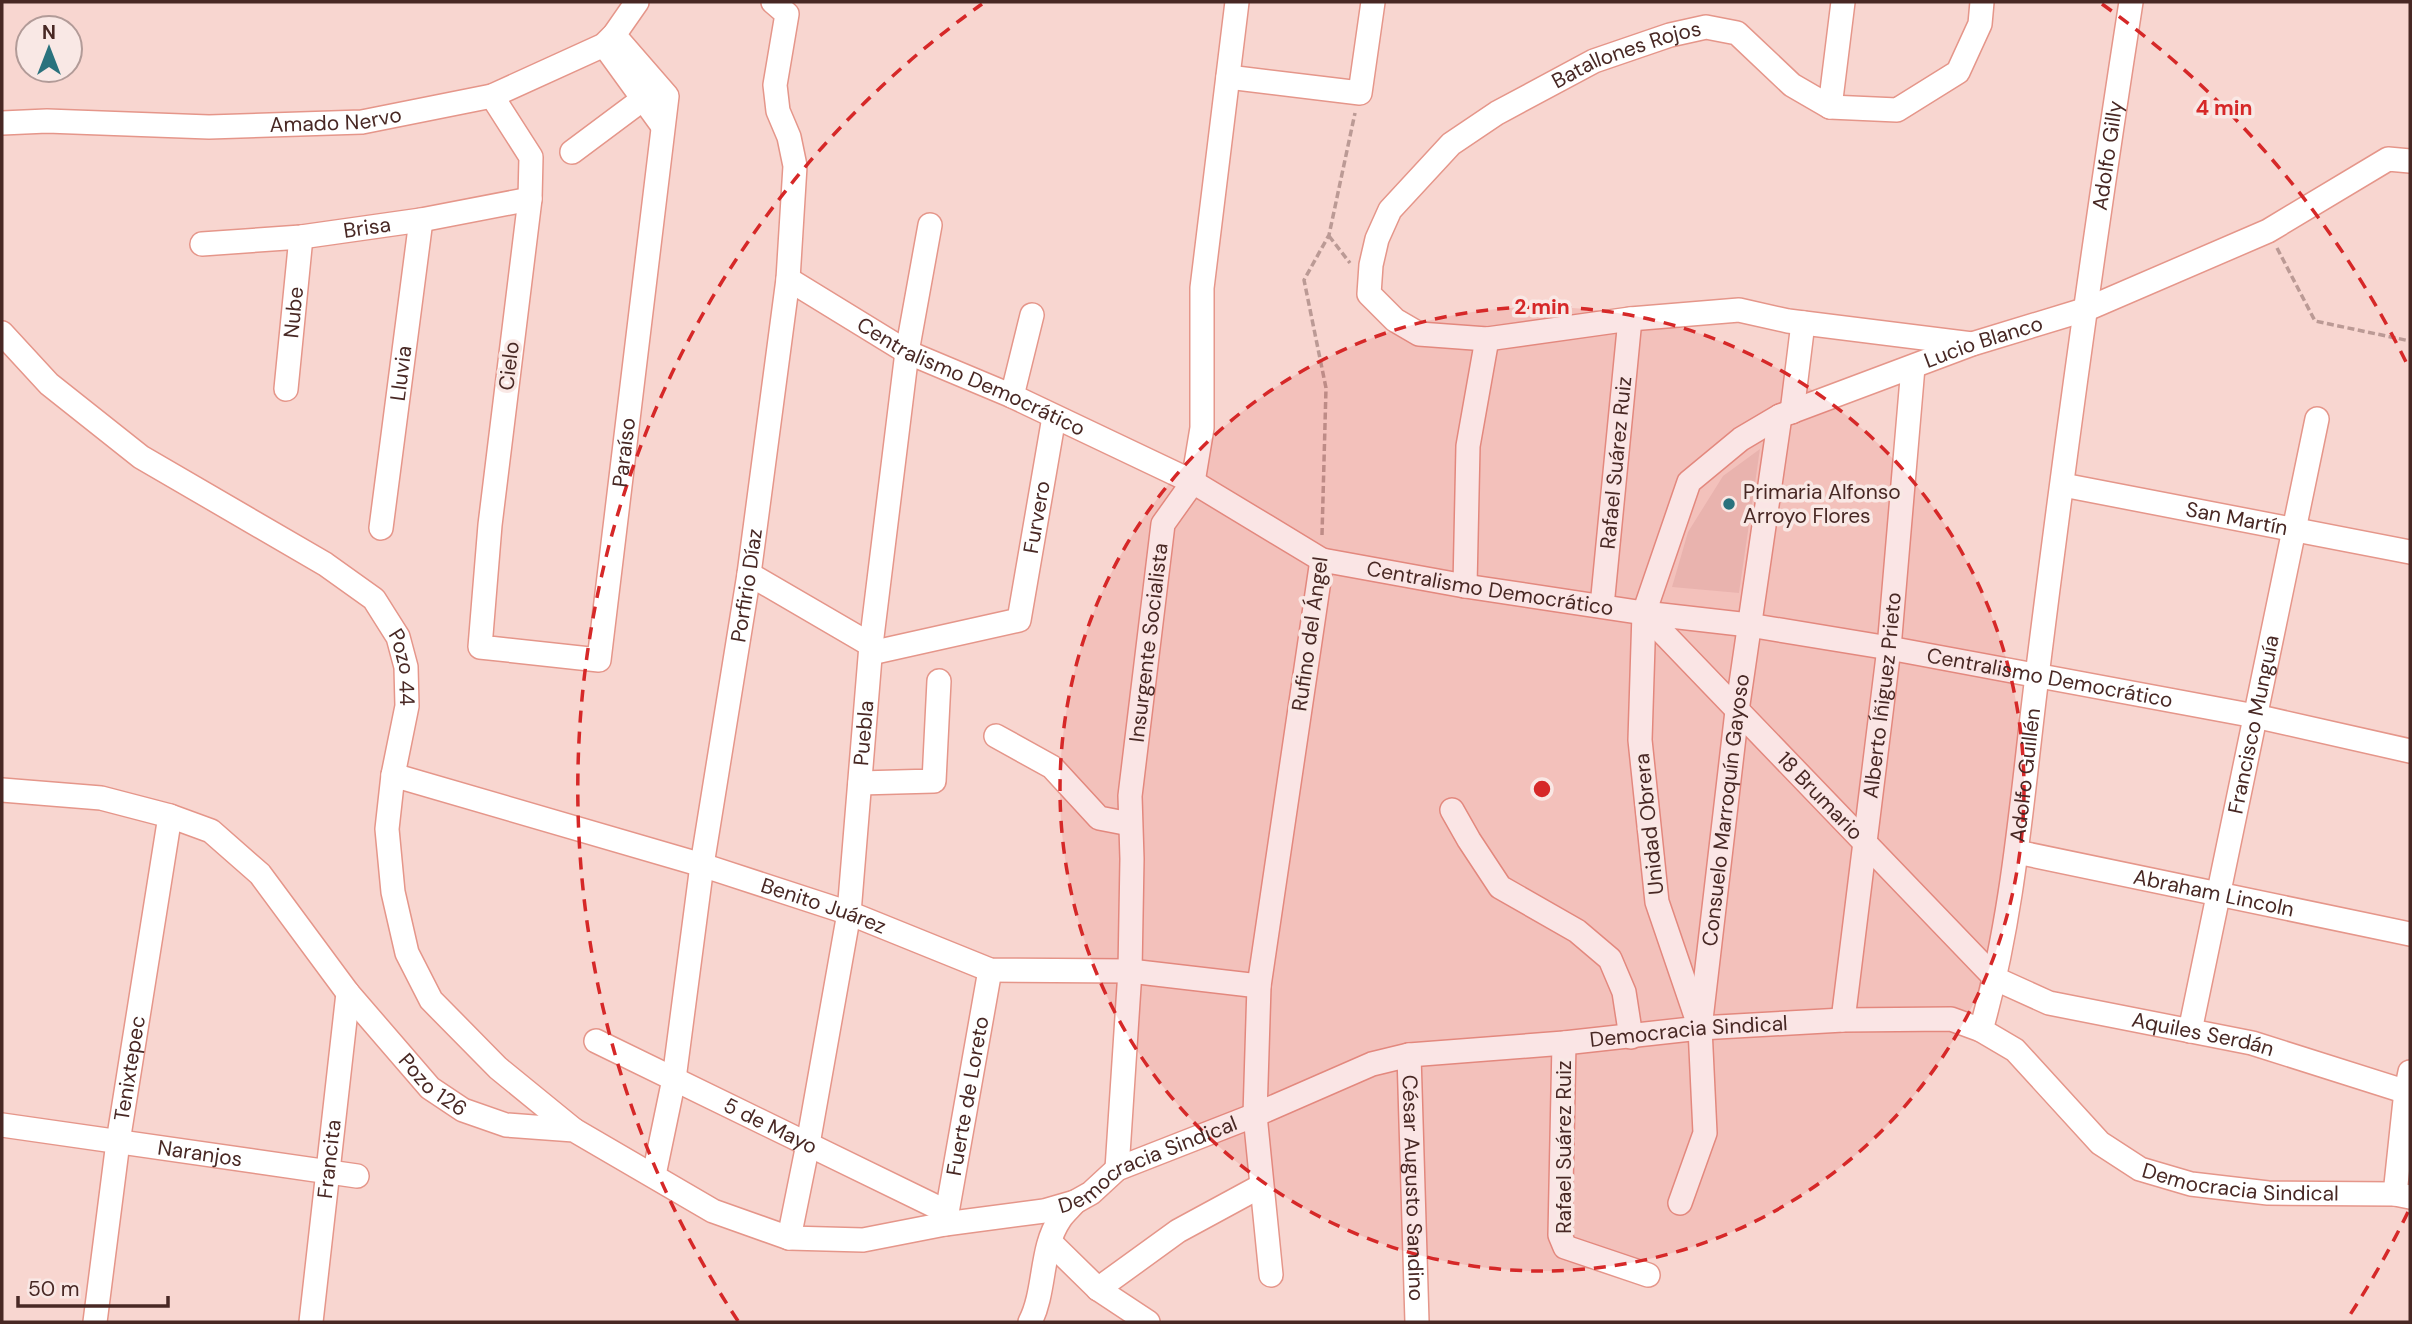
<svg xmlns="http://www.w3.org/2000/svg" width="2412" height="1324" font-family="'DM Sans',sans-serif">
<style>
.built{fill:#ecc7c1}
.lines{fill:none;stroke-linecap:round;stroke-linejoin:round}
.minor-casing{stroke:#e5968a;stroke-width:26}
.path{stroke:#bb9a95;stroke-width:3.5;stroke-dasharray:7 3.5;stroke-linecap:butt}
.minor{stroke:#fff;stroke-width:23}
.ring{fill:none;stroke:#d62828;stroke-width:3.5;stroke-dasharray:12 9}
.poi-dot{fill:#2a727d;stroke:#f9e8e5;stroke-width:2.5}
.labels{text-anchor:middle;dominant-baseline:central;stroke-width:7;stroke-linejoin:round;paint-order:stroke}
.street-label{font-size:21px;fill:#482824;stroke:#f9e8e5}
.poi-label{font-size:21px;fill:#482824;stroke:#f9e8e5;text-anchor:start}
.centre{fill:#d62828;stroke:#f9e8e5;stroke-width:3.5}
.ring-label{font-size:21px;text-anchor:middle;font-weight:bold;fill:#d62828;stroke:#f9e8e5;stroke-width:7;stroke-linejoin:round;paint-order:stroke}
</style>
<rect width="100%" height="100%" fill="#f8d6d0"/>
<!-- built -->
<polygon class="built" points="1760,449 1739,593 1672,587 1688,532 1723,476"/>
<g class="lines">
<!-- minor casing -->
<g class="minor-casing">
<g id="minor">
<polyline points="604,45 662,125"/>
<polyline points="1228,77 1360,93 1373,2"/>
<path id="s1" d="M492 96 531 157 530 199 490 525 480 647 599 660 667 96 614 35"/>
<polyline points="1830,107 1843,2"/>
<path id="s2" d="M2 123 47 121 209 127 362 122 492 96 604 45 614 35 637 2"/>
<polyline points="572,152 643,99"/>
<path id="s3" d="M202 244 301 237 421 220 530 199"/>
<path id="s4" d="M788 279 907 352 1012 396 1193 482 1322 560 1465 586 1644 613 1749 625 1889 648 2255 716 2410 751"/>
<path id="s5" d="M2 333 49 384 141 457 325 564 374 599 398 637 406 667 407 706 393 775 387 829 393 892 407 953 431 1000 498 1068 574 1130"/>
<path id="s6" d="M1972 344 1788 321 1739 310 1630 319 1487 339 1419 334 1395 320 1369 294 1371 265 1377 239 1390 210 1451 144 1497 113 1594 61 1670 35 1706 27 1737 33 1792 85 1830 107 1897 110 1958 72 1980 24 1982 2"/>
<path id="s7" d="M286 389 301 237"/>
<polyline points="1012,396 1032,315"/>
<polyline points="1792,412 1803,323"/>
<path id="s8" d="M2063 485 2410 552"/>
<path id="s9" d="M381 528 421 220"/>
<polyline points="749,574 871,645"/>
<polyline points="1465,586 1468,446 1487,339"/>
<path id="s10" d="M1602 606 1630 319"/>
<path id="s11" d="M1644 613 1996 979 2049 1003 2252 1043 2410 1093"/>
<path id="s12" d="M871 653 1019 620 1054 417"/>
<polyline points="996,736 1052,767 1099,818 1130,824"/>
<path id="s13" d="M393 775 702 865 849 913 990 970 1130 971 1259 986"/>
<polyline points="860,783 934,781 939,681"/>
<path id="s14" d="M2 790 101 798 170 816 211 831 260 874 348 993 430 1088 463 1110 506 1125 574 1130 713 1211 789 1238 863 1240 945 1224 1044 1211 1075 1202 1091 1193 1117 1169 1255 1115 1372 1064 1409 1055 1564 1043 1700 1028 1843 1020 1951 1019 1981 1030 2015 1050 2100 1143 2140 1169 2191 1184 2268 1193 2395 1194 2410 1197"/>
<polyline points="1452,810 1469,840 1500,887 1577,931 1610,959 1624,992 1631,1037"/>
<path id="s15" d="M2017 852 2410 934"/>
<path id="s16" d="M1843 1020 1889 648 1913 367"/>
<path id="s17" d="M1700 1028 1657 902 1640 740 1644 613 1689 482 1741 439 1780 416 1972 344 2087 309 2268 231 2388 159 2410 161"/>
<path id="s18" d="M1981 1030C2014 915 2022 795 2037 676 2065 451 2096 226 2131 2"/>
<path id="s19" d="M2190 1031 2317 419"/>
<path id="s20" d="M596 1041 947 1212"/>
<polyline points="1564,1043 1560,1235 1565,1247 1648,1275"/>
<path id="s21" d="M1409 1055 1417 1322"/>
<path id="s22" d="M2 1125 357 1176"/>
<path id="s23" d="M1117 1169 1130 971 1132 859 1130 796 1163 524 1193 482 1202 428V288L1237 2"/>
<path id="s24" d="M654 1175 674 1079 702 865 749 574 788 279 795 166 789 137 778 111 775 85 787 14 773 2"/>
<polyline points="2395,1194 2406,1091 2410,1072"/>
<path id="s25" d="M1680 1203 1705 1133 1700 1028 1737 711 1780 416"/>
<path id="s26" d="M945 1224 990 970"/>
<path id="s27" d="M789 1238 808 1144 849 913 871 645 907 352 930 225"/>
<polyline points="1050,1242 1098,1289 1148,1322"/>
<polyline points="1271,1275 1255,1115 1259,986 1322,560"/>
<polyline points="1098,1289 1178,1231 1261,1186"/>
<path id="s28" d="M95 1322 118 1142 170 816"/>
<path id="s29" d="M311 1322 348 993"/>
<path d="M1030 1322C1046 1291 1040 1248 1060 1219 1064 1213 1070 1208 1075 1202"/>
</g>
</g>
<!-- path -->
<g class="path">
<polyline points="1329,236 1350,263"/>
<polyline points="2277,248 2315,321 2410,341"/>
<polyline points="1322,535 1326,388 1304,280 1329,235 1355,113"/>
</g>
<!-- minor -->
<use href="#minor" class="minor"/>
</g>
<!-- distance rings -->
<circle cx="1542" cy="789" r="482" fill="#d62828" fill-opacity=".12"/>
<g class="ring">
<circle cx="1542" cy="789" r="482"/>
<path d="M2408 1212A964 964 0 0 1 2346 1321M738 1321A964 964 0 0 1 982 4M2102 4A964 964 0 0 1 2408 366"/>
</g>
<!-- markers -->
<circle class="poi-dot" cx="1729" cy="504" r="7"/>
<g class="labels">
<!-- street labels -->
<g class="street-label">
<text stroke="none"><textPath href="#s6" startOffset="998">Batallones Rojos</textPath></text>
<text stroke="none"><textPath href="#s2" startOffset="334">Amado Nervo</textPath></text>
<text stroke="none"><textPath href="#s18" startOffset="884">Adolfo Gilly</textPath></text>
<text stroke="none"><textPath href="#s3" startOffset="166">Brisa</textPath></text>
<text stroke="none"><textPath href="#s7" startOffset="77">Nube</textPath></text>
<text stroke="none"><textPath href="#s17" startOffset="891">Lucio Blanco</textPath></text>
<text transform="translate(509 366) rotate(-83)">Cielo</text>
<text stroke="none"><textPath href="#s9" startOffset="156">Lluvia</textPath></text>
<text stroke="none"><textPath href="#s4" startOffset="208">Centralismo Democrático</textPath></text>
<text stroke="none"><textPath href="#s1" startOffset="894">Paraíso</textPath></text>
<text stroke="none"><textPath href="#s10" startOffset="144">Rafael Suárez Ruiz</textPath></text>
<text stroke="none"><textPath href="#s12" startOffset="256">Furvero</textPath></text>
<text stroke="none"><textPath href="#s8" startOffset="177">San Martín</textPath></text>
<text stroke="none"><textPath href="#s24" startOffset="597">Porfirio Díaz</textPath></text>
<text stroke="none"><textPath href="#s4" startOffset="775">Centralismo Democrático</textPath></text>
<text transform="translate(1310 634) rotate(-82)">Rufino del Ángel</text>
<text stroke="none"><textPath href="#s23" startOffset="528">Insurgente Socialista</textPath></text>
<text stroke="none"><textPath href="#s5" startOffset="536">Pozo 44</textPath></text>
<text stroke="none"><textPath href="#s4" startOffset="1342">Centralismo Democrático</textPath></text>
<text stroke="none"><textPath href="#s16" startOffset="327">Alberto Íñiguez Prieto</textPath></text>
<text stroke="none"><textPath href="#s19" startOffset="313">Francisco Munguía</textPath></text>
<text stroke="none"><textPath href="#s27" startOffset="511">Puebla</textPath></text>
<text stroke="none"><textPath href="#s18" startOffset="259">Adolfo Guillén</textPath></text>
<text stroke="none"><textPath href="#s11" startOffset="254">18 Brumario</textPath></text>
<text stroke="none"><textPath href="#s25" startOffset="399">Consuelo Marroquín Gayoso</textPath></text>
<text transform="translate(1649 824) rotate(-96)">Unidad Obrera</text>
<text stroke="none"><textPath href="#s15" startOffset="201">Abraham Lincoln</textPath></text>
<text stroke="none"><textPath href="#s13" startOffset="450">Benito Juárez</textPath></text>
<text stroke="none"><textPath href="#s14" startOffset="1886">Democracia Sindical</textPath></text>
<text stroke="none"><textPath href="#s11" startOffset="723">Aquiles Serdán</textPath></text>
<text stroke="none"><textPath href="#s28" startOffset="256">Tenixtepec</textPath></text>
<text stroke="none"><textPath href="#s14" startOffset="553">Pozo 126</textPath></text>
<text stroke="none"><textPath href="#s26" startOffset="130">Fuerte de Loreto</textPath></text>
<text stroke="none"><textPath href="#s20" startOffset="194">5 de Mayo</textPath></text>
<text transform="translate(1564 1147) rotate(-90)">Rafael Suárez Ruiz</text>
<text stroke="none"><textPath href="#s22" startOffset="200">Naranjos</textPath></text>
<text stroke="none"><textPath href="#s29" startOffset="164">Francita</textPath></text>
<text stroke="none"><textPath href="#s14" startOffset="1320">Democracia Sindical</textPath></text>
<text stroke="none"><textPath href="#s14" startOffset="2496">Democracia Sindical</textPath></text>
<text stroke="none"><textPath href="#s21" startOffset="133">César Augusto Sandino</textPath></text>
</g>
<!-- poi labels -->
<g class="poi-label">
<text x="1743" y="492">Primaria Alfonso<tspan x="1743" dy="24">Arroyo Flores</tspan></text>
</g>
</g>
<circle cx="1542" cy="789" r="10" class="centre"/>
<g class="ring-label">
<text x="2224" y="115">4 min</text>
<text x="1542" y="314">2 min</text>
</g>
<!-- border -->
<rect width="2412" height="1324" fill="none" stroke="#482824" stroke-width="7"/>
<!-- north arrow -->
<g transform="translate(49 49)"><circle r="33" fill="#f9e8e5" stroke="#b29b98" stroke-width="2"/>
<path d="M0-5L12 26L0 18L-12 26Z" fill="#2a727d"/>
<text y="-10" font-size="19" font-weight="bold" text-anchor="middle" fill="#482824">N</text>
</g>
<!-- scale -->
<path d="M18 1296v10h150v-10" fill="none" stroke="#482824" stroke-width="3.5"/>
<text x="28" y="1296" font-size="21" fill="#482824" stroke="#f9e8e5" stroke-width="5" paint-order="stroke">50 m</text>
</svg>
